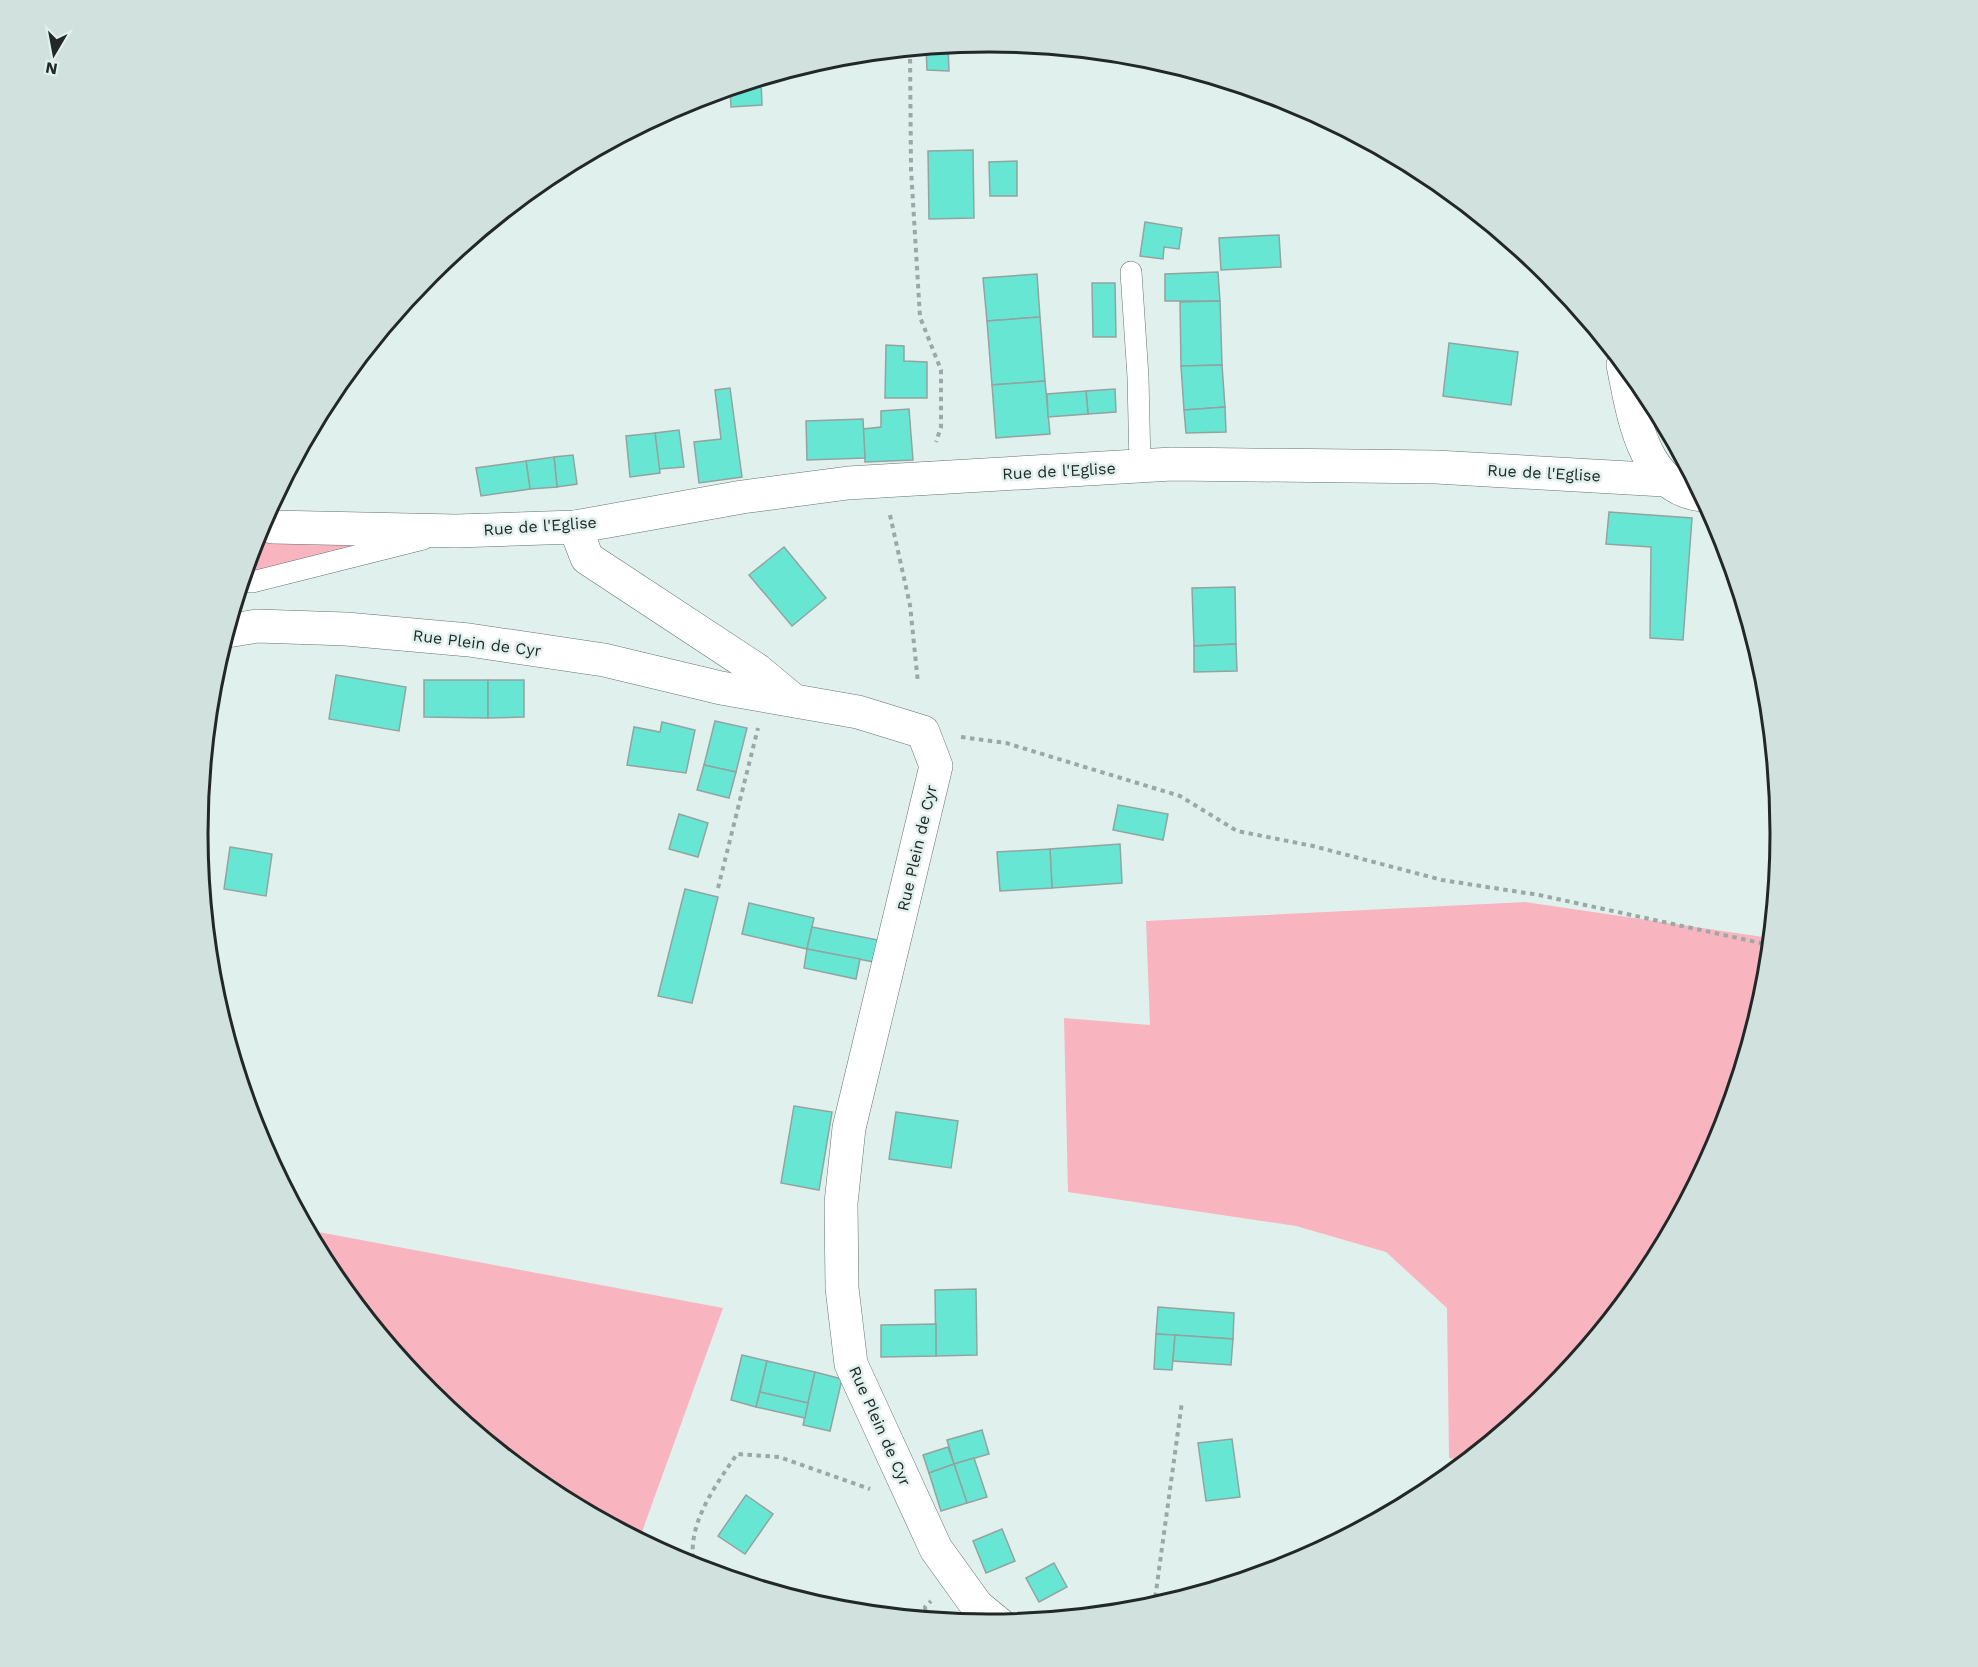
<svg xmlns="http://www.w3.org/2000/svg" width="1978" height="1667" font-family="'Work Sans',sans-serif">
<style>
.green{fill:#f8b5bf}
.building{fill:#67e7d3;stroke:#93a3a0;stroke-width:1.5}
.lines{fill:none;stroke-linecap:round;stroke-linejoin:round}
.service-casing{stroke:#63736f;stroke-width:22}
.minor-casing{stroke:#63736f;stroke-width:34}
.secondary-casing{stroke:#63736f;stroke-width:34}
.path{stroke:#9ba8a5;stroke-width:4;stroke-dasharray:4.5 4.5;stroke-linecap:butt}
.service{stroke:#fff;stroke-width:21}
.minor{stroke:#fff;stroke-width:33}
.secondary{stroke:#fff;stroke-width:33}
.labels{text-anchor:middle;dominant-baseline:central;stroke-width:5;stroke-linejoin:round;paint-order:stroke}
.street-label{font-size:16px;fill:#222827;stroke:#e0f1ed}
.rim{fill:none;stroke:#222827;stroke-width:3}
</style>
<rect width="100%" height="100%" fill="#e0f1ed"/>
<!-- green -->
<g class="green">
<polygon points="258,530 456,531 243,581"/>
<polygon points="1525,902 1770,938 1765,988 1720,1137 1647,1274 1548,1393 1466,1461 1449,1458 1447,1308 1386,1252 1296,1226 1068,1192 1064,1018 1150,1025 1146,921"/>
<polygon points="308,1230 723,1308 639,1540 549,1491 429,1393 331,1273"/>
</g>
<!-- building -->
<g class="building">
<polygon points="948,46 949,71 927,70 926,48"/>
<polygon points="761,80 762,105 731,107 730,89"/>
<polygon points="973,150 974,218 929,219 928,151"/>
<polygon points="1017,161 1017,196 990,196 989,162"/>
<polygon points="1145,222 1182,228 1179,249 1164,247 1163,259 1140,256"/>
<polygon points="1279,235 1281,267 1221,270 1219,238"/>
<polygon points="1218,272 1220,301 1165,301 1165,274"/>
<polygon points="1037,274 1040,317 987,321 983,278"/>
<polygon points="1092,283 1115,283 1116,337 1093,337"/>
<polygon points="1220,301 1222,365 1181,366 1180,302"/>
<polygon points="1040,317 1045,381 992,385 987,321"/>
<polygon points="1449,343 1518,352 1511,405 1443,396"/>
<polygon points="886,345 904,346 904,361 927,362 927,398 885,398"/>
<polygon points="1222,365 1225,407 1184,410 1181,366"/>
<polygon points="1045,381 1050,434 996,438 992,385"/>
<polygon points="730,388 742,477 699,483 694,442 721,439 715,390"/>
<polygon points="1115,389 1116,412 1088,414 1086,391"/>
<polygon points="1086,391 1088,414 1048,417 1047,394"/>
<polygon points="1225,407 1226,432 1186,433 1184,410"/>
<polygon points="909,409 913,460 865,462 863,429 881,427 881,411"/>
<polygon points="863,419 865,458 807,460 806,421"/>
<polygon points="679,430 684,467 659,469 655,433"/>
<polygon points="655,433 660,473 630,477 626,436"/>
<polygon points="573,455 577,484 557,487 554,457"/>
<polygon points="554,457 557,487 530,489 526,461"/>
<polygon points="526,461 530,489 481,496 476,468"/>
<polygon points="1609,512 1692,518 1683,640 1650,638 1651,547 1606,544"/>
<polygon points="784,547 826,598 792,626 749,575"/>
<polygon points="1235,587 1236,644 1194,646 1192,588"/>
<polygon points="1236,644 1237,671 1194,672 1194,646"/>
<polygon points="336,675 406,687 399,731 329,719"/>
<polygon points="424,680 488,680 488,718 424,717"/>
<polygon points="488,680 524,680 524,717 488,718"/>
<polygon points="715,721 747,728 736,772 704,765"/>
<polygon points="662,722 695,730 686,773 627,765 634,727 660,732"/>
<polygon points="704,765 736,772 729,798 697,790"/>
<polygon points="1118,805 1168,814 1163,840 1113,830"/>
<polygon points="679,814 708,823 698,857 669,849"/>
<polygon points="1120,844 1122,883 1052,888 1050,849"/>
<polygon points="230,847 272,854 266,896 224,889"/>
<polygon points="1050,849 1052,888 1000,891 997,852"/>
<polygon points="685,889 718,897 692,1003 658,996"/>
<polygon points="749,903 814,918 807,949 742,934"/>
<polygon points="812,927 878,940 874,962 807,949"/>
<polygon points="807,949 860,959 856,979 804,968"/>
<polygon points="794,1106 832,1112 819,1190 781,1183"/>
<polygon points="896,1112 958,1121 951,1168 889,1159"/>
<polygon points="976,1289 977,1355 936,1356 935,1290"/>
<polygon points="1158,1307 1234,1313 1233,1339 1156,1334"/>
<polygon points="936,1324 936,1356 881,1357 881,1325"/>
<polygon points="1156,1334 1175,1335 1172,1370 1154,1369"/>
<polygon points="1175,1335 1233,1339 1231,1365 1173,1361"/>
<polygon points="742,1355 767,1361 756,1407 731,1400"/>
<polygon points="767,1361 815,1372 808,1403 760,1392"/>
<polygon points="815,1372 842,1379 830,1431 803,1425"/>
<polygon points="760,1392 808,1403 805,1418 756,1407"/>
<polygon points="982,1430 989,1454 954,1464 947,1440"/>
<polygon points="1232,1439 1240,1497 1206,1501 1198,1443"/>
<polygon points="948,1447 954,1464 929,1473 923,1455"/>
<polygon points="974,1458 987,1497 967,1503 954,1464"/>
<polygon points="954,1464 967,1503 941,1511 929,1473"/>
<polygon points="746,1495 773,1514 745,1554 718,1536"/>
<polygon points="1002,1529 1015,1561 986,1573 973,1541"/>
<polygon points="1054,1563 1067,1587 1039,1602 1026,1578"/>
</g>
<g class="lines">
<!-- service casing -->
<g class="service-casing">
<g id="service">
<polyline points="1131,272 1138,377 1140,466"/>
<polyline points="243,581 252,582 423,539"/>
</g>
</g>
<!-- minor casing -->
<g class="minor-casing">
<g id="minor">
<polyline points="261,524 273,527 456,531 575,527 742,497 848,483 1172,464 1436,467 1664,480"/>
<polyline points="575,527 587,558 757,670 793,700"/>
<polyline points="227,631 257,626 346,629 469,640 604,660 721,688 858,712 923,732 936,766 849,1128 841,1203 842,1288 851,1364 936,1549 977,1606 999,1624"/>
</g>
</g>
<!-- secondary casing -->
<g class="secondary-casing">
<path id="secondary" d="M1623 365C1633 413 1642 487 1701 495"/>
</g>
<!-- path -->
<g class="path">
<polyline points="910,50 911,169 920,317 941,370 941,427 936,442"/>
<polyline points="890,515 910,605 918,683"/>
<polyline points="961,737 1006,743 1180,796 1237,831 1313,846 1442,880 1539,895 1770,945"/>
<polyline points="718,888 758,728"/>
<path d="M695 1567C684 1528 715 1486 737 1454L779 1457 870 1489"/>
<polyline points="1154,1606 1182,1402"/>
<polyline points="927,1619 925,1607 931,1601"/>
</g>
<!-- service -->
<use href="#service" class="service"/>
<!-- minor -->
<use href="#minor" class="minor"/>
<!-- secondary -->
<use href="#secondary" class="secondary"/>
</g>
<g class="labels">
<!-- street labels -->
<g class="street-label">
<text transform="translate(1059 471) rotate(-3)">Rue de l'Eglise</text>
<text transform="translate(1544 473) rotate(3)">Rue de l'Eglise</text>
<text transform="translate(540 526) rotate(-4)">Rue de l'Eglise</text>
<text transform="translate(477 643) rotate(7)">Rue Plein de Cyr</text>
<text transform="translate(917 848) rotate(-77)">Rue Plein de Cyr</text>
<text transform="translate(880 1426) rotate(66)">Rue Plein de Cyr</text>
</g>
</g>
<!-- crop -->
<path d="M0 0H1978V1667H0ZM208 833a781 781 0 1 1 1562 0a781 781 0 1 1-1562 0Z" fill="#d1e1dd" fill-rule="evenodd"/>
<path class="rim" d="M208 833a781 781 0 1 1 1562 0a781 781 0 1 1-1562 0Z"/>
<!-- north arrow -->
<g transform="translate(54 54) rotate(190)" stroke="#e0f1ed" stroke-width="4.5" paint-order="stroke">
<path d="M0-4.5L10 22L0 15L-10 22Z" fill="#222827"/>
<text y="-9" font-size="16" font-weight="bold" text-anchor="middle" fill="#222827">N</text>
</g>
</svg>
